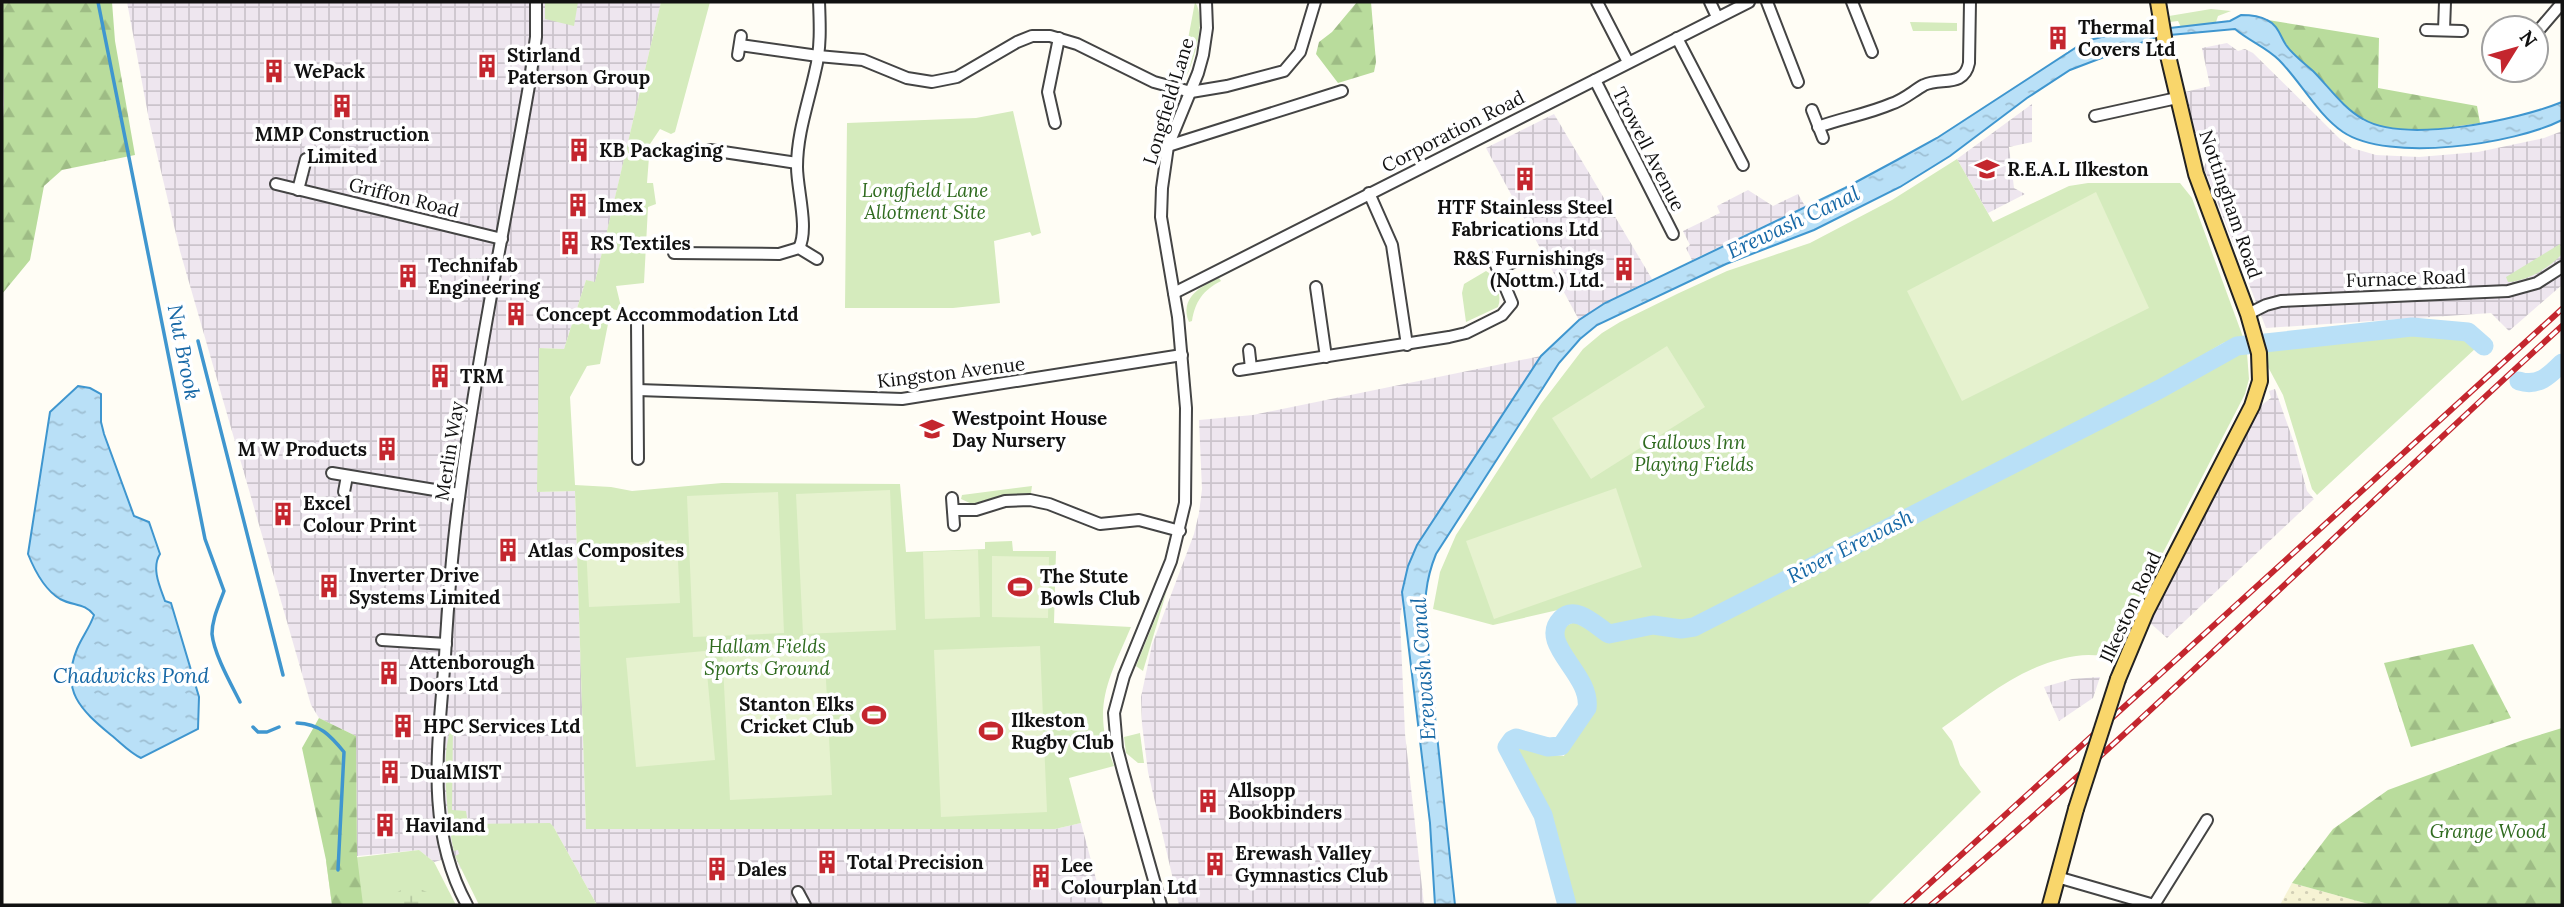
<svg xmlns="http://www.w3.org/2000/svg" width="2564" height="907" font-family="Lora,serif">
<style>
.industrial{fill:url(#industrial-grid)}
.farmland{fill:url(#farmland-dots)}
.green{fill:#d5ebbd}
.forest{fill:url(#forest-firs)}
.wetland{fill:url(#wetland-marsh)}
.pitch{fill:#e6f2cf}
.water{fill:url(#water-ripples);stroke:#3f96cf;stroke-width:2}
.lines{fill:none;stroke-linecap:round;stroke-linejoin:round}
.stream{stroke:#3f96cf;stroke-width:3.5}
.river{stroke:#b9e0f7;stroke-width:19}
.minor-casing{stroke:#444;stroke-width:14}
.major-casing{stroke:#222;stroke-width:18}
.minor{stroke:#fff;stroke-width:10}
.major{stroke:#f9d66b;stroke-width:14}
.rail-casing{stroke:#c4262e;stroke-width:6}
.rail{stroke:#fff;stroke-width:3.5;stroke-dasharray:10;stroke-linecap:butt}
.major-bridge-casing{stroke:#222;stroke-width:18;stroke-linecap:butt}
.major-bridge{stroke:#f9d66b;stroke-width:14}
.labels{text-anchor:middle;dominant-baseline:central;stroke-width:7;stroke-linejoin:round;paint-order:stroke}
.poi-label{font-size:19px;font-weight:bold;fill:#111;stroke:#fff;text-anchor:start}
.street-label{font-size:19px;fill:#111;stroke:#fff}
.park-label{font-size:19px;font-style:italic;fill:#2f6b1f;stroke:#fff}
.water-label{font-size:21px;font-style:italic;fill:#1768a6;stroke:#fff}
</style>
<defs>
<pattern id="industrial-grid" width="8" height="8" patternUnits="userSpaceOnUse" patternTransform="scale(1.75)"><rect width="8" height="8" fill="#eee6ef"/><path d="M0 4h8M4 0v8" fill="none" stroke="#cbc4cc"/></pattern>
<pattern id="farmland-dots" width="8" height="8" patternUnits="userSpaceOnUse" patternTransform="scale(1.75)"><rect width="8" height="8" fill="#f6f3d4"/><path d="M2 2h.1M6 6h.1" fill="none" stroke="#d2cfb5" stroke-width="1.8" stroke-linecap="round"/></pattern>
<pattern id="forest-firs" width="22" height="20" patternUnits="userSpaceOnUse" patternTransform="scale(1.75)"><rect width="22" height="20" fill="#b9dc9c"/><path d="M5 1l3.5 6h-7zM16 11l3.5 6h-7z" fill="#9ebc85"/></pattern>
<pattern id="wetland-marsh" width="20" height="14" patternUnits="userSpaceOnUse" patternTransform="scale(1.75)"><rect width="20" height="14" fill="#d5ebbd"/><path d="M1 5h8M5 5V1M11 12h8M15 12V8" fill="none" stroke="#b6c8a1"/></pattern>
<pattern id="water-ripples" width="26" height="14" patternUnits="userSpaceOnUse" patternTransform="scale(1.75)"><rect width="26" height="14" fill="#b9e0f7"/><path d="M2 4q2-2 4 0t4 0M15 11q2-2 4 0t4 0" fill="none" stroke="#9ebfd3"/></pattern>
</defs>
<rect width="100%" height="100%" fill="#fffdf5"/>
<!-- industrial -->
<g class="industrial">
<polygon points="127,2 661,2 595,283 586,280 564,349 540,348 538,492 575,491 586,829 1055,829 1081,823 1103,905 597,905 553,826 508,841 460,869 455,856 434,862 419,850 357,856 356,736 319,718 311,705 180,251 150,125"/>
<polygon points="2227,43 2238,51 2245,49 2253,53 2340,139 2352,148 2376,155 2419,157 2478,152 2544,138 2562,131 2562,285 2509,331 2491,313 2266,328 2204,168 2207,157 2216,153 2214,137 2196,138 2185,92 2210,86 2202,48"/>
<polygon points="2032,104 2032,142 2009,147 2014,188 2025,194 1988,213 1957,159"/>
<polygon points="1554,114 1652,279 1605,303 1579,320 1486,148"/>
<polygon points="1748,190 1773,206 1798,194 1805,206 1692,260 1686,248 1690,245 1683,231 1720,213 1717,206"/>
<polygon points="1541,356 1417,545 1408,567 1400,618 1405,734 1424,905 1179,905 1148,772 1142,724 1141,697 1152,645 1194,534 1199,513 1202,489 1199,420 1253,415"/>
<polygon points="2275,389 2294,443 2307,491 2314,499 2167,638 2149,622 2259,407 2271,398 2269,391"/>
<polygon points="2100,677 2093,698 2059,721 2044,687 2072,679"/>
</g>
<!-- farmland -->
<polygon class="farmland" points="2292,883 2372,905 2280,905"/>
<!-- green -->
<g class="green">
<polygon points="545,2 578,2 574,26 545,19"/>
<path d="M661 2H710L675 132 671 134 660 129 650 144 647 183H653L656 204 648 207 644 283 616 286 622 311 611 309 600 364 587 366 570 397 575 485 611 487 632 491 722 483 900 484 906 552 985 549V542L1012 541 1013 551H1056L1054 623 1131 627C1108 681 1091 707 1114 766L1069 778 1081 823 1055 829H586L575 491 537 492 539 348 564 349 586 280 595 282Z"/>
<path d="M1195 2C1207 19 1194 61 1185 79L1180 82Z"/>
<polygon points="2211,9 2231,11 2218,16 2216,22 2181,27 2178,21 2170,22 2169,16"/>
<polygon points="1910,22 1957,23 1957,31 1913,31"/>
<polygon points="1013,111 1041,233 1032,236 1030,232 994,241 1000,303 953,308 845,308 847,123 976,118"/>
<polygon points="1957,159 1993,222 2069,186 2088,183 2180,183 2192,198 2243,337 2223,343 2160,381 1688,624 1644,622 1608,629 1581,610 1571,607 1493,625 1433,609 1440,572 1456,535 1541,404 1583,349 1602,333 1620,322 1679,293 1727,271 1810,243 1892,200"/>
<path d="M2560 244 2562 254C2549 268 2527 281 2508 282L2506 277Z"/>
<path d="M1486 271 1489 273C1495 284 1503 295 1498 307L1466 322 1462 293 1464 284Z"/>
<path d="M1219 278 1221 281C1203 290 1195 302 1192 321L1189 322C1179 298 1201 286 1219 278Z"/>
<polygon points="2459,334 2467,338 2476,348 2317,495 2312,489 2283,395 2267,365 2264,352 2360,338"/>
<path d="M2239 353H2247L2249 379 2245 394 2151 576 2114 656C2102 656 2088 654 2076 656 2020 665 1987 697 1942 728L1952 741 1960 765 1981 792 1867 905H1571V896L1546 816 1513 747 1514 744 1520 743 1553 755 1564 756 1575 731 1593 706C1592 697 1590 687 1586 678 1577 661 1557 651 1558 630L1574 622 1608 640 1650 630 1680 636H1690L1859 551 1896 529Z"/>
<polygon points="1032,486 1031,493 1000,496 972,504 961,499 962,495"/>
<polygon points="1167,590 1143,671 1136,666"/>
<path d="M453 726 452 810 466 811 468 824 550 823 553 826 597 905H479L455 856 459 854 458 850 454 851C448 827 439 745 453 726Z"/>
<polygon points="1140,733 1144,763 1138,763 1126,753 1124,737"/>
<polygon points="419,850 434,862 456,905 332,905 326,861"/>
</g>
<!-- forest -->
<g class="forest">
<polygon points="2,2 112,2 115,41 135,155 62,170 44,186 30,260 2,294 2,138 4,105"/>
<polygon points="1357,2 1371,2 1376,62 1374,72 1338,83 1316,54 1319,42 1332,32"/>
<path d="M2268 20 2379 38 2378 88 2477 106 2480 123C2444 128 2397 138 2364 120 2348 111 2337 96 2325 83 2313 72 2301 61 2290 50 2282 40 2278 29 2268 20Z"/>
<polygon points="2473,644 2511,718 2411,747 2384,663"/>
<polygon points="319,718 356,736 357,856 363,905 332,905 326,860 302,748"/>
<polygon points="2562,728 2562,905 2372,905 2292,883 2333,829 2388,790 2523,740"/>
</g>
<!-- wetland -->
<polygon class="wetland" points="410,885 427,892 437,905 386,905 394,894"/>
<!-- pitch -->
<g class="pitch">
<polygon points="2096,192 2149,308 1962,401 1907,291"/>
<polygon points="1667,346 1705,407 1591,479 1552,418"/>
<polygon points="1616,488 1642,567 1494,619 1466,541"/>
<polygon points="890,490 896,630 803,634 796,494"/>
<polygon points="778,492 784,633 693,637 687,496"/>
<polygon points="677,540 680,603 589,607 586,545"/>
<polygon points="978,550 980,617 925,619 923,552"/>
<polygon points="992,556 1049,557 1048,618 992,617"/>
<polygon points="824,642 832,795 730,800 722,647"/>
<polygon points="1040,646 1047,812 941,817 934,650"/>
<polygon points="705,651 715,760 636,767 626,658"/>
</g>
<!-- water -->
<g class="water">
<path d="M2241 15C2249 15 2260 16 2267 20 2278 25 2280 36 2286 45 2293 55 2304 63 2313 71 2329 87 2343 108 2363 119 2405 144 2518 120 2562 102V120C2515 144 2389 163 2343 132 2317 114 2301 82 2279 60 2266 47 2249 41 2235 29L2159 36 2070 70 2027 98 1950 156 1900 187 1814 230 1726 264 1597 325 1580 339 1559 363 1436 554C1425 581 1424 603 1426 631L1455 905H1435L1430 823 1402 592 1408 566 1417 545 1541 356 1579 320 1605 303 1845 188 1897 160 1937 138 2086 41 2148 25 2170 28 2230 21Z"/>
<path d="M78 386 90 388 101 394V422L104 434 134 516 149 522 160 554C151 568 160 587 165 601L171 603 199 697 198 729 141 758C130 753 121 743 111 735 81 710 60 691 77 649 82 637 90 627 94 615 85 603 73 606 60 599 45 590 34 569 28 554L50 412Z"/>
</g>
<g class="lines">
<!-- stream -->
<g class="stream">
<path d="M98 2 205 539 224 591C219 605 212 619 212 634 214 654 231 684 240 702"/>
<polyline points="198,341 283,675"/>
<path d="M297 723C320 724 330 735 344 752L338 870"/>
<polyline points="253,727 258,732 267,732 279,727"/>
</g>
<!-- river -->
<g class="river">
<path d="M2519 381C2538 387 2549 376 2562 363"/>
<path d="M1567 905 1543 815 1507 747 1512 740 1516 738 1548 747 1561 746 1587 708C1592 674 1537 644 1561 619 1576 604 1596 626 1609 634L1653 625 1681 629 1694 627 2160 389 2237 346 2412 327 2468 332 2484 346"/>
</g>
<!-- minor casing -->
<g class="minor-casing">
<g id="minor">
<polyline points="1597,2 1628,62"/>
<polyline points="1710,2 1717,17"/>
<polyline points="1767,2 1798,82"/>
<polyline points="1852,2 1872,52"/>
<polyline points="2426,30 2462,31"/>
<polyline points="2444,30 2445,2"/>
<polyline points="2538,31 2562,3"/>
<polyline points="1677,38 1743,165"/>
<polyline points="740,45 818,56 863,60 907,78 932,82 957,77 1017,42 1032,36 1050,36 1077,44 1154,82 1191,92 1227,86 1284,71 1300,52 1315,2"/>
<polyline points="738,55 741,36"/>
<polyline points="1595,80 1673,234"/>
<polyline points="1812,110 1823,138"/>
<polyline points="2095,116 2177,98"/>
<polyline points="1055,123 1048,92 1059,38"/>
<path d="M1818 127C1842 118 1868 114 1891 104 1904 100 1913 91 1924 85 1941 77 1964 88 1969 63L1970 2"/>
<polyline points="1168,146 1342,91"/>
<polyline points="710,150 797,163"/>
<polyline points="276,184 502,239"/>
<polyline points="298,190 306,159"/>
<polyline points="1369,193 1392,245 1407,345"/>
<path d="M799 248C809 229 797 189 797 167 797 134 808 104 815 72 821 49 820 25 819 2"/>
<polyline points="674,253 779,254 799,248 817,259"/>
<polyline points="1499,269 1515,261"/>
<polyline points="1316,287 1326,357"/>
<polyline points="1174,293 1749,2"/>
<polyline points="2248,314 2266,305 2281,301 2508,291 2537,283 2562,267"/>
<polyline points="637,322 638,459"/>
<polyline points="1249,350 1251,368"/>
<polyline points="1239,370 1449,337 1466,333 1502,315 1512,303 1493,258"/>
<polyline points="638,390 902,399 1182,355"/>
<polyline points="332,473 459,494"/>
<polyline points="344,492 347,476"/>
<polyline points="952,498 954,525"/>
<polyline points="953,510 976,510 1005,501 1030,500 1049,504 1100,524 1139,520 1180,531"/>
<polyline points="382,640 446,644"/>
<polyline points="2057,877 2154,905 2207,820"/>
<polyline points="798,892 805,905"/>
<path d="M467 905C424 826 439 742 445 656 448 603 452 550 459 498 477 358 506 219 530 80L536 37V2"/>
<polyline points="1161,905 1123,771 1117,748 1114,713 1124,676 1171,561 1185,503 1186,408 1178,317 1161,217 1162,188 1168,146 1198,73 1203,55 1207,28 1206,2"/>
</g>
</g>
<!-- major casing -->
<g class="major-casing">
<g id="major">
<polyline points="2118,679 2146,612 2252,406 2260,381 2259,353 2248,314 2196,174 2165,43 2158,2"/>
<polyline points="2050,905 2076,809"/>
</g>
</g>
<!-- minor -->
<use href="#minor" class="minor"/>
<!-- major -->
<use href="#major" class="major"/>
<!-- rail casing -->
<g class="rail-casing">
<g id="rail">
<polyline points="1906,905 2562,309"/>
<path d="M1931 905C2149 720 2351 518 2562 326"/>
</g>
</g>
<!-- rail -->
<use href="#rail" class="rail"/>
<!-- major-bridge casing -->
<g class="major-bridge-casing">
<polyline id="major-bridge" points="2076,809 2118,679"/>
</g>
<!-- major-bridge -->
<use href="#major-bridge" class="major-bridge"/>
</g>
<!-- icons -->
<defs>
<g id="building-bare" transform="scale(1.89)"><path d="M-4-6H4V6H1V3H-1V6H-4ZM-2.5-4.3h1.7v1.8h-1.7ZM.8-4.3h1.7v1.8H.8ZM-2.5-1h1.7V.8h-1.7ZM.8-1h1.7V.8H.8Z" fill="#c4262e" stroke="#fff" stroke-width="2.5" paint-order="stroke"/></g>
<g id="school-bare" transform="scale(1.89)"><path d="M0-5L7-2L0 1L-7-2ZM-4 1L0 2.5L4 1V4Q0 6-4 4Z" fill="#c4262e" stroke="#fff" stroke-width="2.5" paint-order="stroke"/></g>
<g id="stadium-bare" transform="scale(1.89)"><path d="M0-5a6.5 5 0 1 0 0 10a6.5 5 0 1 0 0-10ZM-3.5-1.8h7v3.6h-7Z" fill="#c4262e" stroke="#fff" stroke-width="2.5" paint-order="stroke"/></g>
</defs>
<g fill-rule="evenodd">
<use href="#building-bare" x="2058" y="38"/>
<use href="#building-bare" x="487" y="66"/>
<use href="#building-bare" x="274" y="71"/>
<use href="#building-bare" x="342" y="106"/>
<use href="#building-bare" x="579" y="150"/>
<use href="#school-bare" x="1987" y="169"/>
<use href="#building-bare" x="1525" y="179"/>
<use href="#building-bare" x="578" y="205"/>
<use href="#building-bare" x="570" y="243"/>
<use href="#building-bare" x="1624" y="269"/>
<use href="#building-bare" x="408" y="276"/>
<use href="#building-bare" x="516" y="314"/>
<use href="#building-bare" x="440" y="376"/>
<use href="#school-bare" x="932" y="429"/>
<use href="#building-bare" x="387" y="449"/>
<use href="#building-bare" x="283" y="514"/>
<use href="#building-bare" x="508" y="550"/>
<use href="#building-bare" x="329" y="586"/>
<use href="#stadium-bare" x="1020" y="587"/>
<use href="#building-bare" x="389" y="673"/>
<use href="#stadium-bare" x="874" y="715"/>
<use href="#building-bare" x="403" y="726"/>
<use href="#stadium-bare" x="991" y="731"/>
<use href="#building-bare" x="390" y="772"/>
<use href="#building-bare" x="1208" y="801"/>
<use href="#building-bare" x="385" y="825"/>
<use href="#building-bare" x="827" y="862"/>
<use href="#building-bare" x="1215" y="864"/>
<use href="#building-bare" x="717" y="869"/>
<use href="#building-bare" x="1041" y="876"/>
</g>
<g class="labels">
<!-- poi labels -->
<g class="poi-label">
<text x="2078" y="27">Thermal<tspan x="2078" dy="22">Covers Ltd</tspan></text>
<text x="507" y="55">Stirland<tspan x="507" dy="22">Paterson Group</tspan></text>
<text x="294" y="71">WePack</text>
<text x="342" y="134" text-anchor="middle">MMP Construction<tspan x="342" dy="22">Limited</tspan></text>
<text x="599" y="150">KB Packaging</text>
<text x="2007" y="169">R.E.A.L Ilkeston</text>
<text x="598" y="205">Imex</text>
<text x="1525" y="207" text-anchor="middle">HTF Stainless Steel<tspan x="1525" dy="22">Fabrications Ltd</tspan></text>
<text x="590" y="243">RS Textiles</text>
<text x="1604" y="258" text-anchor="end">R&amp;S Furnishings<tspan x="1604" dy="22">(Nottm.) Ltd.</tspan></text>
<text x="428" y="265">Technifab<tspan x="428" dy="22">Engineering</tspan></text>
<text x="536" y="314">Concept Accommodation Ltd</text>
<text x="460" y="376">TRM</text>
<text x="952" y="418">Westpoint House<tspan x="952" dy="22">Day Nursery</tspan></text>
<text x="367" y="449" text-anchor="end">M W Products</text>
<text x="303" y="503">Excel<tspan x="303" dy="22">Colour Print</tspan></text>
<text x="528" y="550">Atlas Composites</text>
<text x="349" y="575">Inverter Drive<tspan x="349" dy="22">Systems Limited</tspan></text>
<text x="1040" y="576">The Stute<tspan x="1040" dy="22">Bowls Club</tspan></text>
<text x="409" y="662">Attenborough<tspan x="409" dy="22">Doors Ltd</tspan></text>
<text x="854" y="704" text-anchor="end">Stanton Elks<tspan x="854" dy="22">Cricket Club</tspan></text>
<text x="1011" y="720">Ilkeston<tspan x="1011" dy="22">Rugby Club</tspan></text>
<text x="423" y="726">HPC Services Ltd</text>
<text x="410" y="772">DualMIST</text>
<text x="1228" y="790">Allsopp<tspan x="1228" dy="22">Bookbinders</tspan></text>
<text x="405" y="825">Haviland</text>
<text x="1235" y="853">Erewash Valley<tspan x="1235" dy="22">Gymnastics Club</tspan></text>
<text x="847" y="862">Total Precision</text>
<text x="1061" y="865">Lee<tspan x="1061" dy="22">Colourplan Ltd</tspan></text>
<text x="737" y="869">Dales</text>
</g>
<!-- street labels -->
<g class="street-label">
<text transform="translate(1168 101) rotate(-73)">Longfield Lane</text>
<text transform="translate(1453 131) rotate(-27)">Corporation Road</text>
<text transform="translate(1649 149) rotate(63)">Trowell Avenue</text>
<text transform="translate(404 197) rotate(14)">Griffon Road</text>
<text transform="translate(2231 204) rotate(71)">Nottingham Road</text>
<text transform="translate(2406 278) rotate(-2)">Furnace Road</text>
<text transform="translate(951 372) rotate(-7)">Kingston Avenue</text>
<text transform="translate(449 451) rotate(-81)">Merlin Way</text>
<text transform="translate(2130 607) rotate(-65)">Ilkeston Road</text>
</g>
<!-- park labels -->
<g class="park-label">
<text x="925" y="190">Longfield Lane<tspan x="925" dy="22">Allotment Site</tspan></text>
<text x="1694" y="442">Gallows Inn<tspan x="1694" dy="22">Playing Fields</tspan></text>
<text x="767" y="646">Hallam Fields<tspan x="767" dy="22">Sports Ground</tspan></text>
<text x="2488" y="831">Grange Wood</text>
</g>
<!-- water labels -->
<g class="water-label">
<text transform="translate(1793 222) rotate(-25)">Erewash Canal</text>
<text transform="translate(184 352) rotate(79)">Nut Brook</text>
<text transform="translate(1850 546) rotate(-27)">River Erewash</text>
<text transform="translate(1423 669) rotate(-94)">Erewash Canal</text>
<text x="131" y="675">Chadwicks Pond</text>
</g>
</g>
<!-- border -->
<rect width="2564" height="907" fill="none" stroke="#111111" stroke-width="7"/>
<!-- north arrow -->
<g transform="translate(2515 49) rotate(53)"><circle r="33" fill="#ffffff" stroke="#a0a0a0" stroke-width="2"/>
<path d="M0-5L12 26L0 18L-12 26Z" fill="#c4262e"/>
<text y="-10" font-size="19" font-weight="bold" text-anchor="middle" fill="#111111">N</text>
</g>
</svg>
